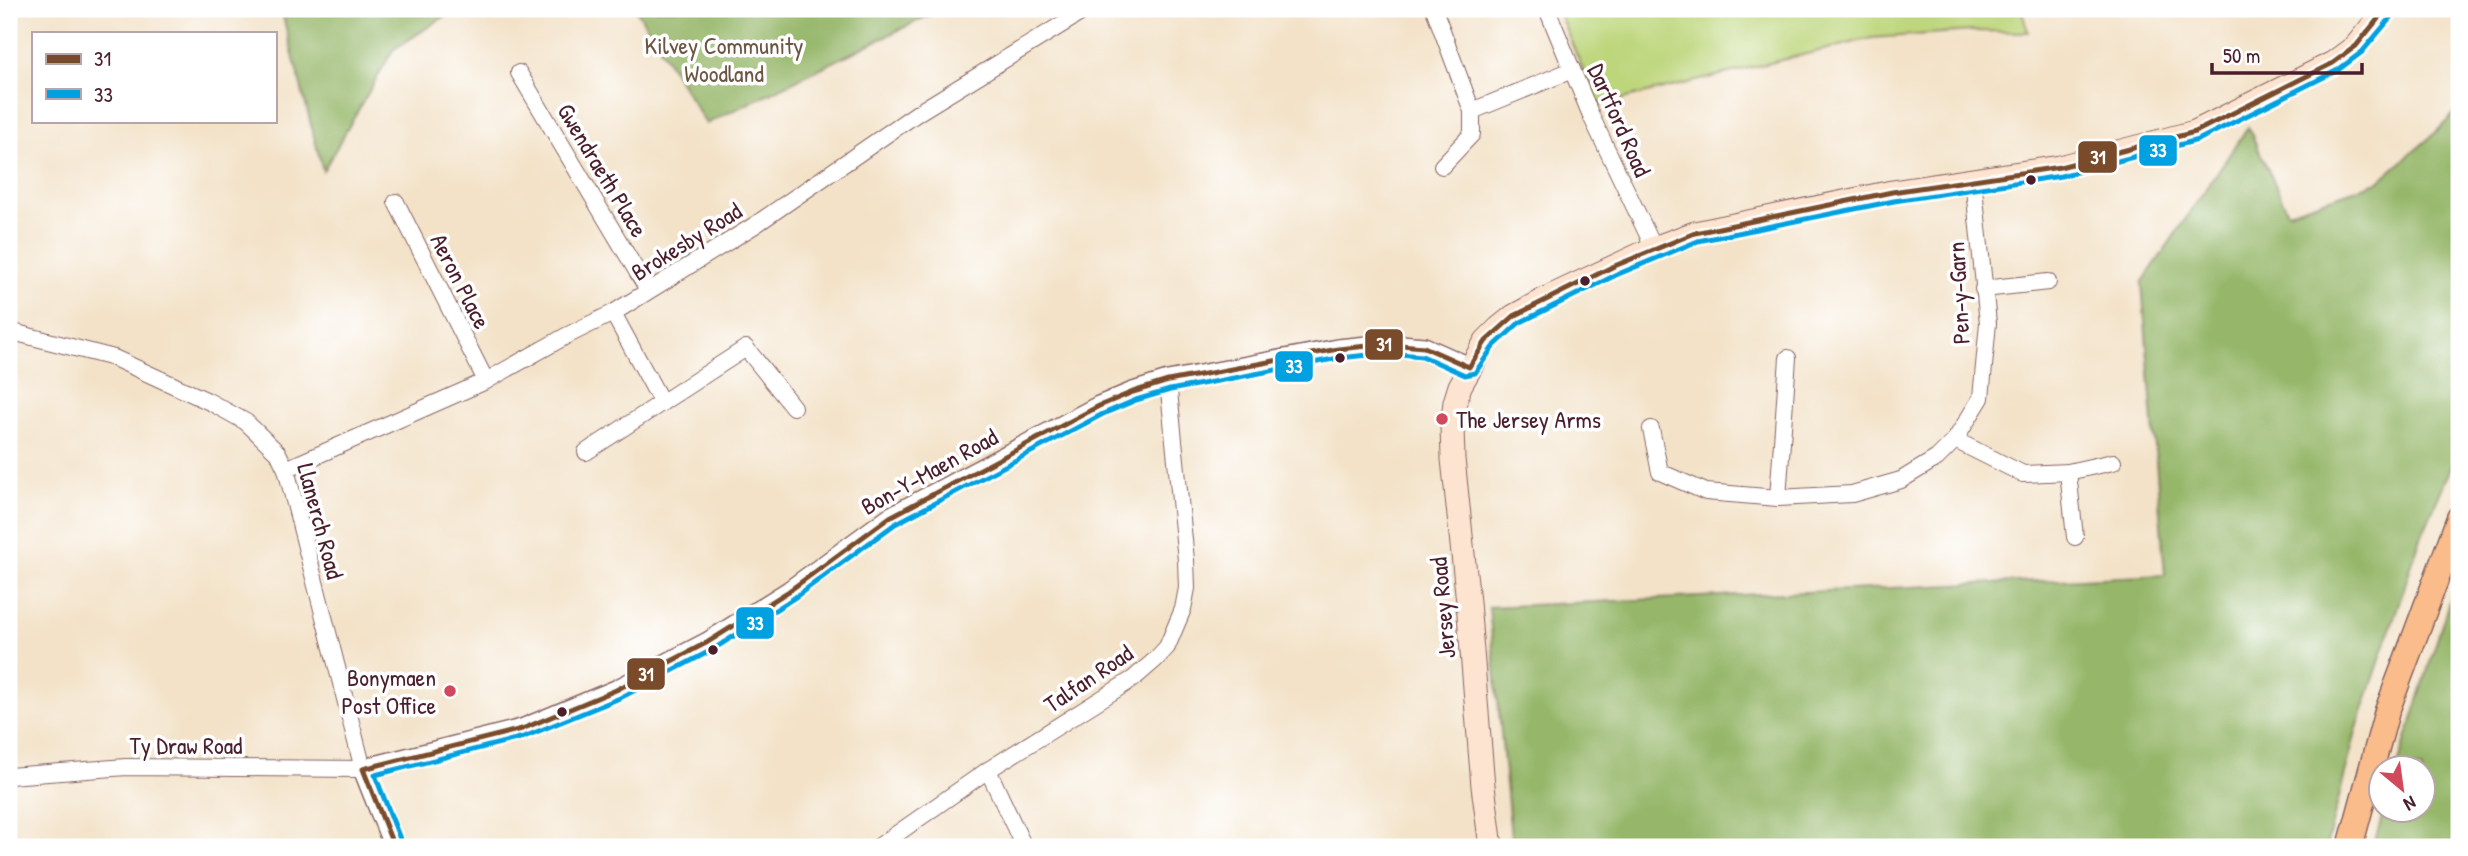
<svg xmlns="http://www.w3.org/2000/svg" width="2468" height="856" font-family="'Patrick Hand',sans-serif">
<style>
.green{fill:#bdd67b;stroke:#847a53;stroke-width:2}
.forest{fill:#96b76b;stroke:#706b4b;stroke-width:2}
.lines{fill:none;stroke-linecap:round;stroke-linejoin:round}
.minor-casing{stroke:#856362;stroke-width:18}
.tertiary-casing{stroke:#856362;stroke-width:22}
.secondary-casing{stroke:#856362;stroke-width:25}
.primary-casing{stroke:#856362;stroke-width:27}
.minor{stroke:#fff;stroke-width:16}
.tertiary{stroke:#fff;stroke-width:19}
.secondary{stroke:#fde4d0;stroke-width:23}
.primary{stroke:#f9bc8a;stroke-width:24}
.bus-1-casing{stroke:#fff;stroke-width:10}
.bus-2-casing{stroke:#fff;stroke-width:10}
.bus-1{stroke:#7a4b2a;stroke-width:5}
.bus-2{stroke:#00a0e1;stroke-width:5}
.bus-dot{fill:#4a1f2b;stroke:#fff;stroke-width:2.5}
.poi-dot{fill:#d1495b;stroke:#fff;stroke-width:2.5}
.labels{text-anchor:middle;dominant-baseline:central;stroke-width:7;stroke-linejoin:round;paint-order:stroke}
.park-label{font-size:24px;fill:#6c5643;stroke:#fff}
.street-label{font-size:24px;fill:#4a1f2b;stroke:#fff}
.poi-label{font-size:24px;fill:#4a1f2b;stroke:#fff;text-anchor:start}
.line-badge{stroke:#fff;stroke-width:2.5}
.badge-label{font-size:19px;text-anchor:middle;font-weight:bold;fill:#fff}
</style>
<rect width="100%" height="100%" fill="#fff"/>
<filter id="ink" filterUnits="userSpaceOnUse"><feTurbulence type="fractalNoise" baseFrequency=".0143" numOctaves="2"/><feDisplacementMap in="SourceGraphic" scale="14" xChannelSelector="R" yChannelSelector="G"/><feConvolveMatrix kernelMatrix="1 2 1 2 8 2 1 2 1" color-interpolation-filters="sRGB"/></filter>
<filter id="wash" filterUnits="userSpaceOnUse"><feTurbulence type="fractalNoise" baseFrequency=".00686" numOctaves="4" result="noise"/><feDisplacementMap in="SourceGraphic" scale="28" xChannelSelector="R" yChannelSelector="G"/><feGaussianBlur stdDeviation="1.57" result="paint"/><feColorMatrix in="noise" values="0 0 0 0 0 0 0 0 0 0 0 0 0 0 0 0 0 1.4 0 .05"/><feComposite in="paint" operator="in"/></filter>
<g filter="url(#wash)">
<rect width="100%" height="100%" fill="#f3e2c8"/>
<!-- green -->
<polygon class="green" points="1557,9 2021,9 2028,32 1972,31 1872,38 1598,105"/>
<!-- forest -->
<g class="forest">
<polygon points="281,9 456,9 393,50 323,171"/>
<polygon points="636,9 942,9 706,124"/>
<polygon points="2459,109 2459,449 2421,537 2357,728 2326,847 1822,847 1821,844 1799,847 1512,847 1489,607 2165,575 2142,283 2248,127 2288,212 2378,182 2434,134"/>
<polygon points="2459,577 2459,847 2373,847 2384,811 2422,810 2422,768 2397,768 2451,595"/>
</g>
</g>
<g filter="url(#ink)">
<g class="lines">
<!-- minor casing -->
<g class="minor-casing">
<g id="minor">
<polyline points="1434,9 1472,111 1472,134 1442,166"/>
<polyline points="1547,9 1592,118 1654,248"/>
<polyline points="519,73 648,290"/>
<polyline points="1472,111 1572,70"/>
<polyline points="396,202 486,381"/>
<polyline points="1983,289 2048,282"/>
<polyline points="613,313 662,403"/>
<polyline points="9,331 114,358 210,402 246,422 278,453 286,469 363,769 126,767 9,776"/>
<polyline points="1651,429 1660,472 1706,492 1778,498 1852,494 1901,480 1937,458 1955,440 1981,398 1988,323 1973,179"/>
<polyline points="1955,440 2023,474 2068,472 2113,462"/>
<polyline points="586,452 746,348 793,407"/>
<polyline points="286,469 486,381 566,336 613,313 755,225 919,112 1087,9"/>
<polyline points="2068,472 2075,537"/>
<polyline points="1778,498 1788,358"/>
<polyline points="988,770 1024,847"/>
<polyline points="878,847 988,770 1133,679 1155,660 1167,647 1183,609 1187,588 1186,560 1168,381"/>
</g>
</g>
<!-- tertiary casing -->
<g class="tertiary-casing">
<polyline id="tertiary" points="394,847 363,769 522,729 616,690 708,642 789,591 890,517 1099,406 1133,392 1168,381 1338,349 1388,344 1424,347 1469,367"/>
</g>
<!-- secondary casing -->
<g class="secondary-casing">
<polyline id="secondary" points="1491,847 1483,786 1468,602 1453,459 1452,426 1455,402 1460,386 1486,341 1499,328 1514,316 1545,299 1654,248 1695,233 1892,192 2060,167 2195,132 2333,63 2356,46 2386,9"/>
</g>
<!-- primary casing -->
<g class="primary-casing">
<polyline id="primary" points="2350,847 2387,711 2459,518"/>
</g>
<!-- minor -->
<use href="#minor" class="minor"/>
<!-- tertiary -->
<use href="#tertiary" class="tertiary"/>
<!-- secondary -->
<use href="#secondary" class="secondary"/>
<!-- primary -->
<use href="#primary" class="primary"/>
<!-- bus-1 casing -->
<g class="bus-1-casing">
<polyline id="bus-1" points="394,847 363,769 522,729 616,690 708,642 789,591 890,517 1099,406 1133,392 1168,381 1338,349 1388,344 1424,347 1469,367 1486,341 1514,316 1612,267 1695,233 1892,192 2060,167 2195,132 2333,63 2356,46 2386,9"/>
</g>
<!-- bus-2 casing -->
<g class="bus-2-casing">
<polyline id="bus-2" points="402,844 375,775 524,737 620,698 712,650 794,598 895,524 1103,414 1136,400 1170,390 1339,358 1388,353 1422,356 1465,375 1475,373 1493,347 1519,323 1616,275 1698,241 1894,201 2061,176 2198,140 2338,70 2362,52 2393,15"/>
</g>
<!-- bus-1 -->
<use href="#bus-1" class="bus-1"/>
<!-- bus-2 -->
<use href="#bus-2" class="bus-2"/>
</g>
</g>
<!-- markers -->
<g class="bus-dot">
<circle cx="2031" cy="180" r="6"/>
<circle cx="1585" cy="281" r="6"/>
<circle cx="1340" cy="358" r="6"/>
<circle cx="713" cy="650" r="6"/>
<circle cx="562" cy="712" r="6"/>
</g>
<g class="poi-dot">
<circle cx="1442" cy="419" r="7"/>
<circle cx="450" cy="691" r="7"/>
</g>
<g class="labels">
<!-- park labels -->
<g class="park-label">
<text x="724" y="45">Kilvey Community<tspan x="724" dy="28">Woodland</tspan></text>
</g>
<!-- street labels -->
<g class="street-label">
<text transform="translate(1620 120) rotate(66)">Dartford Road</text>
<text transform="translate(603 170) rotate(59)">Gwendraeth Place</text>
<text transform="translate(686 241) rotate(-32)">Brokesby Road</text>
<text transform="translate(461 281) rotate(63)">Aeron Place</text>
<text transform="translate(1958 293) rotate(-93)">Pen-y-Garn</text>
<text transform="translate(929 471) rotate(-29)">Bon-Y-Maen Road</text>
<text transform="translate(321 521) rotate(75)">Llanerch Road</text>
<text transform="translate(1442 608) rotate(-95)">Jersey Road</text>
<text transform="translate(1088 678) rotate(-34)">Talfan Road</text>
<text x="186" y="745">Ty Draw Road</text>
</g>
<!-- poi labels -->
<g class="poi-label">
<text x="1456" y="419">The Jersey Arms</text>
<text x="436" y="677" text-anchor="end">Bonymaen<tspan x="436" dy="28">Post Office</tspan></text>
</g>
</g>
<g class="line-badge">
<rect x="2138" y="134" width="40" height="33" rx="7" fill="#00a0e1"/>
<rect x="2077" y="140" width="41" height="34" rx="7" fill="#7a4b2a"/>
<rect x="1364" y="328" width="40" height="33" rx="7" fill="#7a4b2a"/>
<rect x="1274" y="350" width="40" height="33" rx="7" fill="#00a0e1"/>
<rect x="735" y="606" width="40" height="34" rx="7" fill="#00a0e1"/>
<rect x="626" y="657" width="40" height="34" rx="7" fill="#7a4b2a"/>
</g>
<g class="badge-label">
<text x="2158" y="157">33</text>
<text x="2098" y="164">31</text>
<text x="1384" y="351">31</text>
<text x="1294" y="373">33</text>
<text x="755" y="630">33</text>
<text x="646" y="681">31</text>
</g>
<!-- margin -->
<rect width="2468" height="856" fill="none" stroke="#fff" stroke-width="35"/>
<!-- legend -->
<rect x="32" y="32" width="245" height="91" fill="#ffffff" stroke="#b7a5aa" stroke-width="2"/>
<rect x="46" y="54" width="35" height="10" fill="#7a4b2a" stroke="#b7a5aa" stroke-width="2"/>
<text x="94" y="66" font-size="21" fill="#4a1f2b">31</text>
<rect x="46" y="89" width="35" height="10" fill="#00a0e1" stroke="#b7a5aa" stroke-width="2"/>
<text x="94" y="102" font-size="21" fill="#4a1f2b">33</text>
<!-- north arrow -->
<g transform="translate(2402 789) rotate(151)"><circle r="33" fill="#ffffff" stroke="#b7a5aa" stroke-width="2"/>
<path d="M0-5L12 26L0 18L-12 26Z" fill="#d1495b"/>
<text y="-10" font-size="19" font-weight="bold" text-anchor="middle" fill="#4a1f2b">N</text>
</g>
<!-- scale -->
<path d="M2212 63v10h150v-10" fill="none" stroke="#4a1f2b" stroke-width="3.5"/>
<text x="2223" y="63" font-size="21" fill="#4a1f2b" stroke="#ffffff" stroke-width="5" paint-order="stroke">50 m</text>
</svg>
